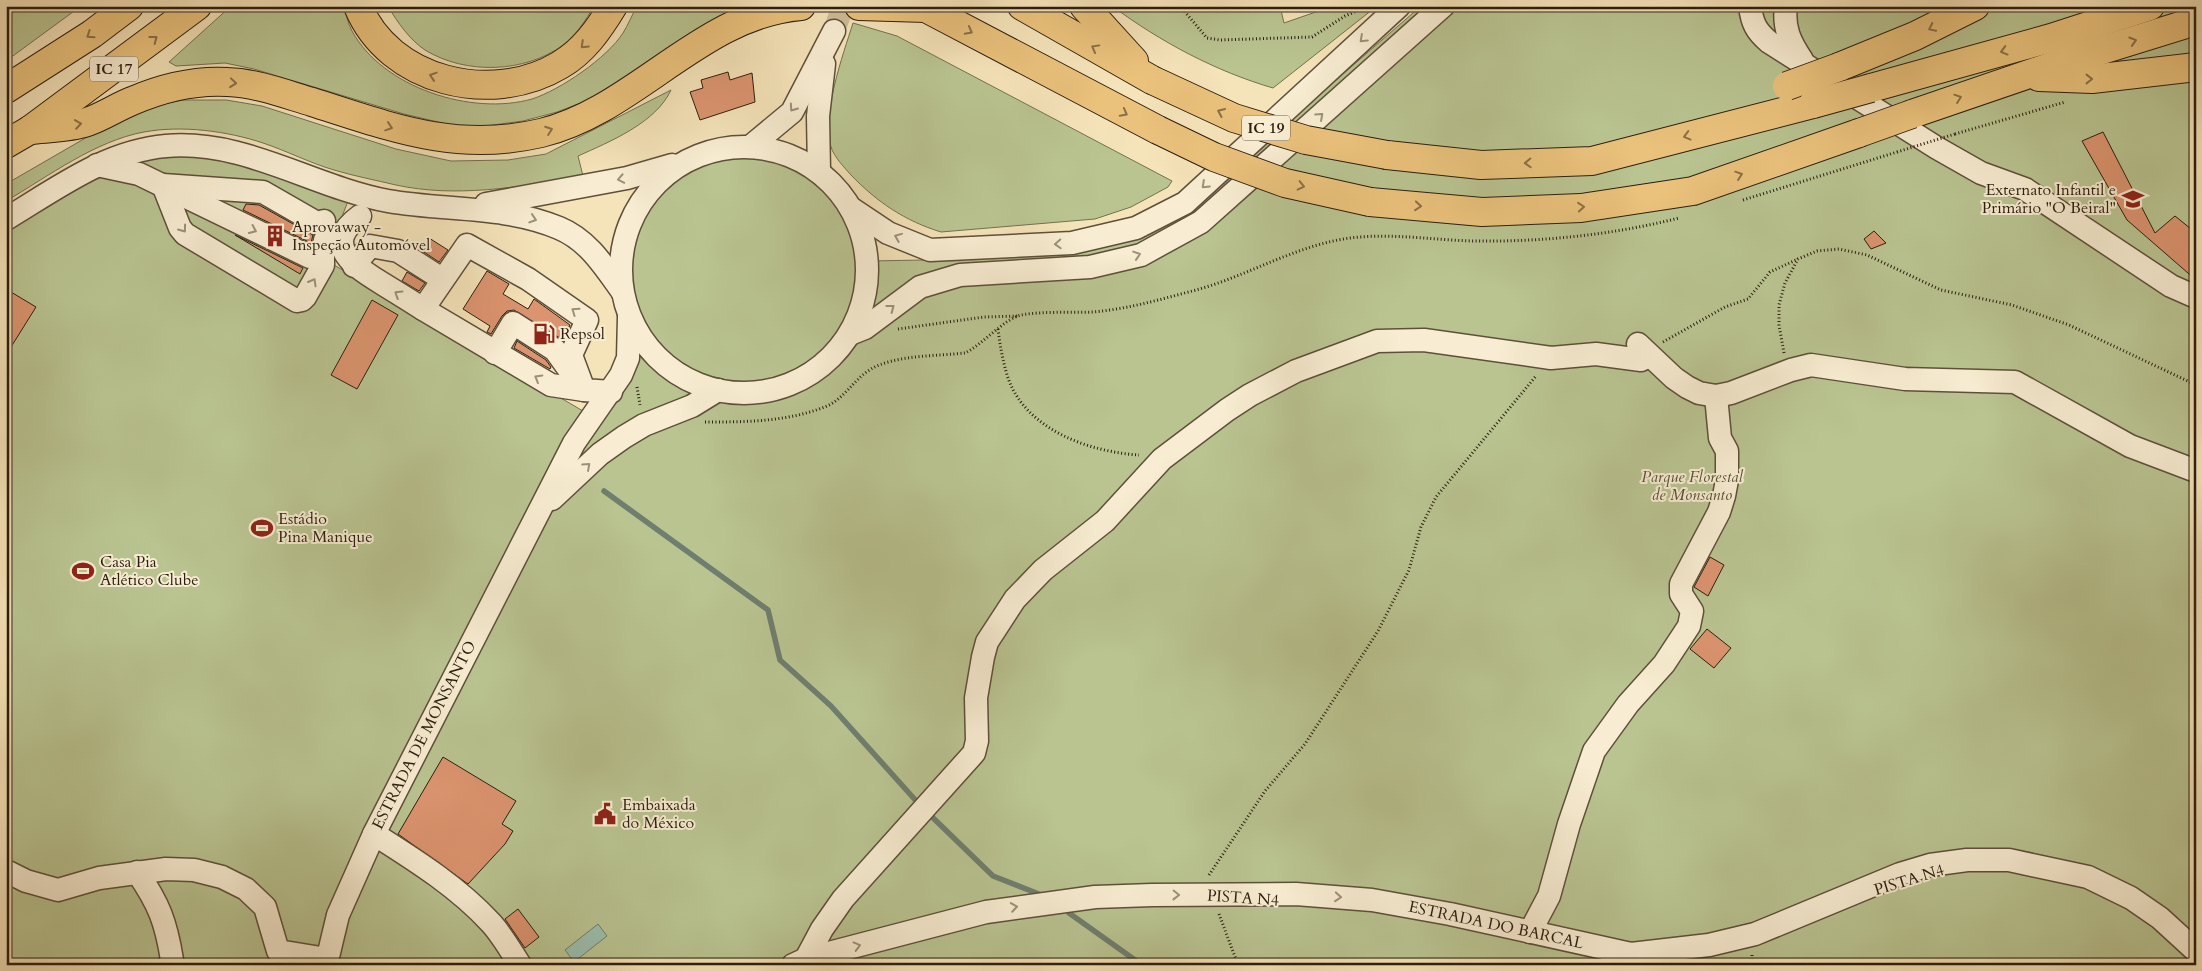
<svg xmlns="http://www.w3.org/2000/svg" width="2202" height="971" font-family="Cardo,serif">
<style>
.green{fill:#b9c491;stroke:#727150}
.water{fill:#9cbead;stroke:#6f7e6e}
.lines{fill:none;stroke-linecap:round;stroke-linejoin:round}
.stream{stroke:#6f7e6e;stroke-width:5.5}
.building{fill:#db946f;stroke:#2b1e0f}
.minor-tunnel{stroke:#cdbc97;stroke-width:22;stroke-dasharray:22 11;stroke-linecap:butt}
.minor-casing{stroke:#5e4f3a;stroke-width:25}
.highway-casing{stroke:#2b1e0f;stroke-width:30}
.path{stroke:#2b1e0f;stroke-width:3;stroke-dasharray:1 2.5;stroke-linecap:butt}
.minor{stroke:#f8edd2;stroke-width:22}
.highway{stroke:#eac27c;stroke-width:28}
.highway-bridge-casing{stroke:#2b1e0f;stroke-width:30;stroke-linecap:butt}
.path-bridge{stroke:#2b1e0f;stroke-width:3;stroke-dasharray:1 2.5;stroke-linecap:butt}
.highway-bridge{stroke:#eac27c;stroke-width:28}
.oneway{stroke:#8a7046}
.oneway2{stroke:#9c907a}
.labels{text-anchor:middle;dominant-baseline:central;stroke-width:4;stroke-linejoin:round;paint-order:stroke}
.shield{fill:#f8edd2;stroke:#685c4a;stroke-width:1}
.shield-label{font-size:15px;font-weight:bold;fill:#2b1e0f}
.poi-label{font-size:16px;fill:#2b1e0f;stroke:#f8edd2;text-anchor:start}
.park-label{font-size:16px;font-style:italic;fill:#565036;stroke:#f8edd2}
.street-label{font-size:16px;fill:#2b1e0f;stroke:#f8edd2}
</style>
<rect width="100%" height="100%" fill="#f5e3b9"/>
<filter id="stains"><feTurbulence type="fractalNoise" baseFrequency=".004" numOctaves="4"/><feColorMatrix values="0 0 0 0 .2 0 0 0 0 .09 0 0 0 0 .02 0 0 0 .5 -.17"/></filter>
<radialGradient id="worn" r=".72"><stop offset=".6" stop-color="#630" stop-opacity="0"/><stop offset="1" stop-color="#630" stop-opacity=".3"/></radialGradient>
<!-- green -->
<g class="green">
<polygon points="6,6 81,6 6,61"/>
<path d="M231 6H344C346 14 348 24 352 31 383 88 472 116 532 99 560 90 607 58 623 33 628 25 632 15 637 6H744L588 100 557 112 523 121 478 127 455 126 404 114 254 69 225 63 176 66 169 62Z"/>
<path d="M388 6H594C586 20 576 35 563 45 525 73 466 75 425 50 410 40 397 22 388 6Z"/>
<path d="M1112 6H1280L1284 23 1333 6H1377L1273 88C1215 71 1161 42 1112 6Z"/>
<polygon points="1421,6 2196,6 2196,965 6,965 6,222 139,155 198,152 263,170 348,201 333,240 334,265 583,411 591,420 631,333 619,273 616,247 619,229 627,208 643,188 662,176 720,152 766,150 789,156 808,167 844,203 858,225 869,261 978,259 1133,237 1320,94"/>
<path d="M853 23 897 36 1172 181 1168 187 1131 207 1095 219 941 232C905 221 877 202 851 175 844 167 834 157 831 147 821 115 843 55 853 23Z"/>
<path d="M671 90C656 123 609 142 578 156L583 176 576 178C516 187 456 198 396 185 375 180 354 176 334 170 310 163 287 151 263 143 227 131 182 125 144 132 95 141 49 176 6 201V184L101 129 152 106 183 100H226L262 106 396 149 451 161 508 160 546 154Z"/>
</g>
<!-- water -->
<polygon class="water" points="598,924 607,936 574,962 565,950"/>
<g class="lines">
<!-- stream -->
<g class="stream">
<polyline points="604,491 768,610 780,660 831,706 918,803"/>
<polyline points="928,813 993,876 1044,896"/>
<polyline points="1069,913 1142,965"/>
</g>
</g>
<!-- building -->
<g class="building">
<polygon points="728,72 730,80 752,73 755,102 700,120 690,92 703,88 701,80"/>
<polygon points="2103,132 2155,233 2175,216 2196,233 2196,280 2127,220 2082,141"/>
<polygon points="246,204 259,205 313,235 311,243 243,210"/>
<polygon points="1874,231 1886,243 1871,249 1864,239"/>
<polygon points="235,235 303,268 300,274"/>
<polygon points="429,238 448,250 439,262 421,250"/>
<polygon points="487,271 509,284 503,294 528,309 534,299 570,325 563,340 514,310 507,311 502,316 491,334 487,332 490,326 463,309"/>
<polygon points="407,272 425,283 419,291 402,281"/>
<polygon points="6,289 36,307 6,355"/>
<polygon points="372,300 398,315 357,389 331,375"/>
<polygon points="517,341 546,360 551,367 550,369 514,348"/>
<polygon points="1710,557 1724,565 1708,596 1694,587"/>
<polygon points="1707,629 1731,648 1714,668 1690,649"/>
<polygon points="443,757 516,801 502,824 513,831 505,844 468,884 398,834"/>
<polygon points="518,909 539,937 525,948 505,919"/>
</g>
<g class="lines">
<!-- minor-tunnel -->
<polyline class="minor-tunnel" points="834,31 843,6"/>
<!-- minor casing -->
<g class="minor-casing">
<g id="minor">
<path d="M1750 6C1752 23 1756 31 1769 42L1937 148 1981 173 2025 189 2171 286 2196 297"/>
<path d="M1786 6C1783 28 1790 42 1802 60"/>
<polyline points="751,146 792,112 834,31"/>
<circle cx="744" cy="270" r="123"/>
<polyline points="97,165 139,174 310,257 323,253 325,240"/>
<polyline points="819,172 818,116 824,64"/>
<polyline points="486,204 627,178 672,165"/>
<polyline points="852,209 888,233 930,250 1072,243 1136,228 1185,203 1399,6"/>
<path d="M360 216C320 245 355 267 383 284 396 292 409 300 423 309L467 245 528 279 587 320 571 355 584 390 611 392"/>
<path d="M6 219C56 189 106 151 166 146 244 139 313 187 388 201 445 211 504 205 559 228 588 240 604 266 622 291"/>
<polyline points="323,253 323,265 305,297 302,300 297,301 185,234 180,228 163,185 263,192 317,223 324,221"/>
<polyline points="354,266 370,246 398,251 442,279"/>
<polyline points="423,309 551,385 584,390"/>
<polyline points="850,334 865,328 920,287 960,275 1090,267 1141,255 1201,222 1443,6"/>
<polyline points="1638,344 1674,378 1687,387 1699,393 1716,396 1731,393 1791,370 1811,365 1905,379 2015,382 2130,446 2196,471"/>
<polyline points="495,353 513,323 555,350 573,375"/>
<polyline points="552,499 600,454 624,437 644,425 692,406 718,390"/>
<path d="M374 834C415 860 458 887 491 923 502 935 511 951 520 965"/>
<polyline points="6,871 26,881 58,890 99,878 166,869 194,870 222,877 246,889 265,907 278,951 327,959"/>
<path d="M137 872C159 904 166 922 172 960L169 965"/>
<polyline points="1530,932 1549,896 1569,824 1594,751 1628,704 1664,664 1689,626 1692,611 1681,594 1681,584 1719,512 1724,496 1727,480 1727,451 1720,438 1716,396"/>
<polyline points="326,965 338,915 374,834 574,443 621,375 628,358 629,317"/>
<polyline points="793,965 806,959 986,912 1095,897 1152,895 1296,894 1372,900 1450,914 1631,954 1709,945 1755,934 1900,874 1930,865 1967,860 2009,860 2088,877 2131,898 2160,918 2196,951"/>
<polyline points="809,965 806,959 822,929 843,899 974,753 977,741 976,698 983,657 987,642 1015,599 1043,570 1105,521 1162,459 1227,410 1250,395 1296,371 1377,341 1424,340 1551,358 1596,354 1641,360 1649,356"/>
</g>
</g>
<!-- highway casing -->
<g class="highway-casing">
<g id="highway">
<path d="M358 6C389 82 492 106 560 65 584 51 599 29 613 6"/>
<polyline points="859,6 926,8"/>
<polyline points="922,6 1158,130"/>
<polyline points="1022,6 1152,80"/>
<polyline points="1084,6 1134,61"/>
<polyline points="1839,67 1915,36 1975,6"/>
<polyline points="2039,77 2092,79 2196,67"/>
<polyline points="1871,88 2051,38 2150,6"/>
<polyline points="6,89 92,34 129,6"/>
<polyline points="1912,114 2070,60 2196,21"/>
<path d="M30 130C48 128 70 128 87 122 102 117 117 107 132 101 162 88 195 80 228 82 256 83 285 94 312 102 391 127 456 153 541 133 636 110 701 14 801 6"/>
<polyline points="6,144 30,130 197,6"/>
<polyline points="1387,155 1481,165 1592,161 1813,104"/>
<polyline points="1370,202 1482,212 1581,208 1693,191 1859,133"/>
</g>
</g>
<!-- path -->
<g class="path">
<polyline points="1180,6 1207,38 1220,40 1312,37 1345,16 1366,7"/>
<polyline points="1955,134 2065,102"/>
<polyline points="1743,200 1897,152"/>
<polyline points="898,329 984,317 1019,316"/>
<path d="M998 329C1000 346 1003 362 1008 378 1026 430 1090 452 1139 455"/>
<polyline points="1663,342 1725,307 1748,299 1770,272 1798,259"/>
<polyline points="1784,353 1779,325 1779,305 1785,283 1798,259 1817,251 1839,249 1867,255 1941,290 2012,305 2069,325 2196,385"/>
<polyline points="637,387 640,405"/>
<path d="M705 422C746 422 788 422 827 406 845 398 854 379 871 369 895 355 937 356 965 353 982 345 1004 319 1021 315 1044 311 1069 313 1093 312 1128 309 1162 299 1196 290 1251 275 1303 241 1360 237 1397 234 1436 240 1473 241 1542 242 1612 235 1679 218"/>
<polyline points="1209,875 1265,791 1305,744 1378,631 1409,570 1421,527 1436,497 1536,376"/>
<polyline points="1219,914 1238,965"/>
<polyline points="1752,955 1752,965"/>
</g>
<!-- minor -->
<use href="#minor" class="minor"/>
<!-- highway -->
<use href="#highway" class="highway"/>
<!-- highway-bridge casing -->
<g class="highway-bridge-casing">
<g id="highway-bridge">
<polyline points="1152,80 1234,118 1306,140 1387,155"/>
<polyline points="1787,86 1839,67"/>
<polyline points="1813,104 1871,88"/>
<polyline points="1158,130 1214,157 1285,183 1370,202"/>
<polyline points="1859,133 1912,114"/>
</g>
</g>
<!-- path-bridge -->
<polyline class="path-bridge" points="1897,152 1955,134"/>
<!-- highway-bridge -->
<use href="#highway-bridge" class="highway-bridge"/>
</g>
<!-- one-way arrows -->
<defs><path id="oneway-chevron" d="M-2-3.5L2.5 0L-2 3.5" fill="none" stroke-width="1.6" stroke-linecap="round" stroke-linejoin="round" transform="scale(1.25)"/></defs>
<g class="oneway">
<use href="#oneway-chevron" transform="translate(1932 28) rotate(154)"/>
<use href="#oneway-chevron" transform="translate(969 31) rotate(28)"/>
<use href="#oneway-chevron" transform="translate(90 35) rotate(146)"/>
<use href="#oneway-chevron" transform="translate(154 39) rotate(-37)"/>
<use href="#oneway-chevron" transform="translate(2133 41) rotate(-17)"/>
<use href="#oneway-chevron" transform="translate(584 45) rotate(136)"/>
<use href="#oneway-chevron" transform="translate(1095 48) rotate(-151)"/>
<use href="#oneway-chevron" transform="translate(2004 51) rotate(165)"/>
<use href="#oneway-chevron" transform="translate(433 76) rotate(-162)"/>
<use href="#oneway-chevron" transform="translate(2089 79)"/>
<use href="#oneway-chevron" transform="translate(233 83) rotate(6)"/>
<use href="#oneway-chevron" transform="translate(1958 98) rotate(-19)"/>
<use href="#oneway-chevron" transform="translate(1221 112) rotate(-156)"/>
<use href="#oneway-chevron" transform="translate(1124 113) rotate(28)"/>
<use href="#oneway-chevron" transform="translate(78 124) rotate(-8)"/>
<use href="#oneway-chevron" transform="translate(389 127) rotate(18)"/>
<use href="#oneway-chevron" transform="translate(549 130) rotate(-20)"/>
<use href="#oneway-chevron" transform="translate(1687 136) rotate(165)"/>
<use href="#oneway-chevron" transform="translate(1528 163) rotate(178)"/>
<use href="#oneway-chevron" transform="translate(1739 175) rotate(-19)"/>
<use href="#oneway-chevron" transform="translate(1301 186) rotate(13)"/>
<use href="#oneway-chevron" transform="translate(1418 206) rotate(5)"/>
<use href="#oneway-chevron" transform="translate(1581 207) rotate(-5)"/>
</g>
<g class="oneway2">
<use href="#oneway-chevron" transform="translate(1363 39) rotate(137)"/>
<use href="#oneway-chevron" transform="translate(793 108) rotate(125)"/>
<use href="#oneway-chevron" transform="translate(1320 116) rotate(-42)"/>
<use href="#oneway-chevron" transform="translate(621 179) rotate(169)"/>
<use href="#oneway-chevron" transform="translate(1205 185) rotate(137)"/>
<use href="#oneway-chevron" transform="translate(533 219) rotate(18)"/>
<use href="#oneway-chevron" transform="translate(183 229) rotate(54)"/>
<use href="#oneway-chevron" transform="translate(253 230) rotate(25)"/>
<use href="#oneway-chevron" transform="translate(898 237) rotate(-158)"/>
<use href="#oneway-chevron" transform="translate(1058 244) rotate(177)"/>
<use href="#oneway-chevron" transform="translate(1137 255) rotate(-18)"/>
<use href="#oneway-chevron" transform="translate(313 282) rotate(-60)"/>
<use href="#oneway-chevron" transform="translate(398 294) rotate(-148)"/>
<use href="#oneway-chevron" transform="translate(891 308) rotate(-37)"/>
<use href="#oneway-chevron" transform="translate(575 311) rotate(-145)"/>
<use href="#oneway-chevron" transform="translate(538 378) rotate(-150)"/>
<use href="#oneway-chevron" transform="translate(587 466) rotate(-42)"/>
<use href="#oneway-chevron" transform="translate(1176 895) rotate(1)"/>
<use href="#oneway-chevron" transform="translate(1338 897) rotate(5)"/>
<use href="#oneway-chevron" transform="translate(1014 907) rotate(-9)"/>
<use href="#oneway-chevron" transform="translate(857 946) rotate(-15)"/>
</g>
<!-- icons -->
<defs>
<g id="school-bare" transform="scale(1.725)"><path d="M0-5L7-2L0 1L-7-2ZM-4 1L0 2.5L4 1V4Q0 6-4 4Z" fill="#8f2418" stroke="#f8edd2" stroke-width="2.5" paint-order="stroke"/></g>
<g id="building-bare" transform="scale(1.725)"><path d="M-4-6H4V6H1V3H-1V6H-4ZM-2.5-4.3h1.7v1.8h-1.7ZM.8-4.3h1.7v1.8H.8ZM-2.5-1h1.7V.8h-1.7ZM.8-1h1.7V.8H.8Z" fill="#8f2418" stroke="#f8edd2" stroke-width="2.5" paint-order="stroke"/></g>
<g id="fuel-bare" transform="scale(1.725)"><path d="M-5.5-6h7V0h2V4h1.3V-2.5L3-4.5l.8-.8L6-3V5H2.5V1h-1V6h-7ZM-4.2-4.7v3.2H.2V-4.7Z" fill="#8f2418" stroke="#f8edd2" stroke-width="2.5" paint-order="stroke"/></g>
<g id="stadium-bare" transform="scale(1.725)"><path d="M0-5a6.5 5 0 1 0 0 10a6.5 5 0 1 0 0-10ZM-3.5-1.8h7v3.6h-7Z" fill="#8f2418" stroke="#f8edd2" stroke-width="2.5" paint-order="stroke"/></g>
<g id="civic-bare" transform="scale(1.725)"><path d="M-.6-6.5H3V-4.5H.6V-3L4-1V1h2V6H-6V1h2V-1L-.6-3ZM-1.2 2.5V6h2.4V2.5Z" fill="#8f2418" stroke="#f8edd2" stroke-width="2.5" paint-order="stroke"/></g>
</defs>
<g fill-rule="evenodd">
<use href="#school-bare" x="2133" y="199"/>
<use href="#building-bare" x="275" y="236"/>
<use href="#fuel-bare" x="544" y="334"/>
<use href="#stadium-bare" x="262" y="528"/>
<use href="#stadium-bare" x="83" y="571"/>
<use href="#civic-bare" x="605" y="814"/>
</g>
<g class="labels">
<!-- shield labels -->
<g class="shield">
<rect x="90" y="56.5" width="48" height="25" rx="4"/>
<rect x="1242" y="115.5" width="48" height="25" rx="4"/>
</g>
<g class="shield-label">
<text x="114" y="69">IC 17</text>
<text x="1266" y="128">IC 19</text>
</g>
<!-- poi labels -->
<g class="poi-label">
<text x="2116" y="190" text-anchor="end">Externato Infantil e<tspan x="2116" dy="18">Primário "O Beiral"</tspan></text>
<text x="292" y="227">Aprovaway -<tspan x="292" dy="18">Inspeção Automóvel</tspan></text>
<text x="560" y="334">Repsol</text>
<text x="278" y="519">Estádio<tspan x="278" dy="18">Pina Manique</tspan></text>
<text x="100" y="562">Casa Pia<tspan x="100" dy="18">Atlético Clube</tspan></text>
<text x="622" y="805">Embaixada<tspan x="622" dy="18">do México</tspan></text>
</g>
<!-- park labels -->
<g class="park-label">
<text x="1692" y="477">Parque Florestal<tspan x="1692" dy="18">de Monsanto</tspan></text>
</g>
<!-- street labels -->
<g class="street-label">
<text transform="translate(424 735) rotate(-63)">ESTRADA DE MONSANTO</text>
<text transform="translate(1909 880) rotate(-17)">PISTA N4</text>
<text transform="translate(1243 898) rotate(4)">PISTA N4</text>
<text transform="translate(1496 925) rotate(12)">ESTRADA DO BARCAL</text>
</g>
</g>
<!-- margin -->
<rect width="2202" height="971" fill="none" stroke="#f5e3b9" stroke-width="25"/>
<rect x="8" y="8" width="2187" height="956" fill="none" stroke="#2b1e0f" stroke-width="2.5"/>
<rect x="12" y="12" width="2177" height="946" fill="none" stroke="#2b1e0f"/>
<rect width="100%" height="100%" filter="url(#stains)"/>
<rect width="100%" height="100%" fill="url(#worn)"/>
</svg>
